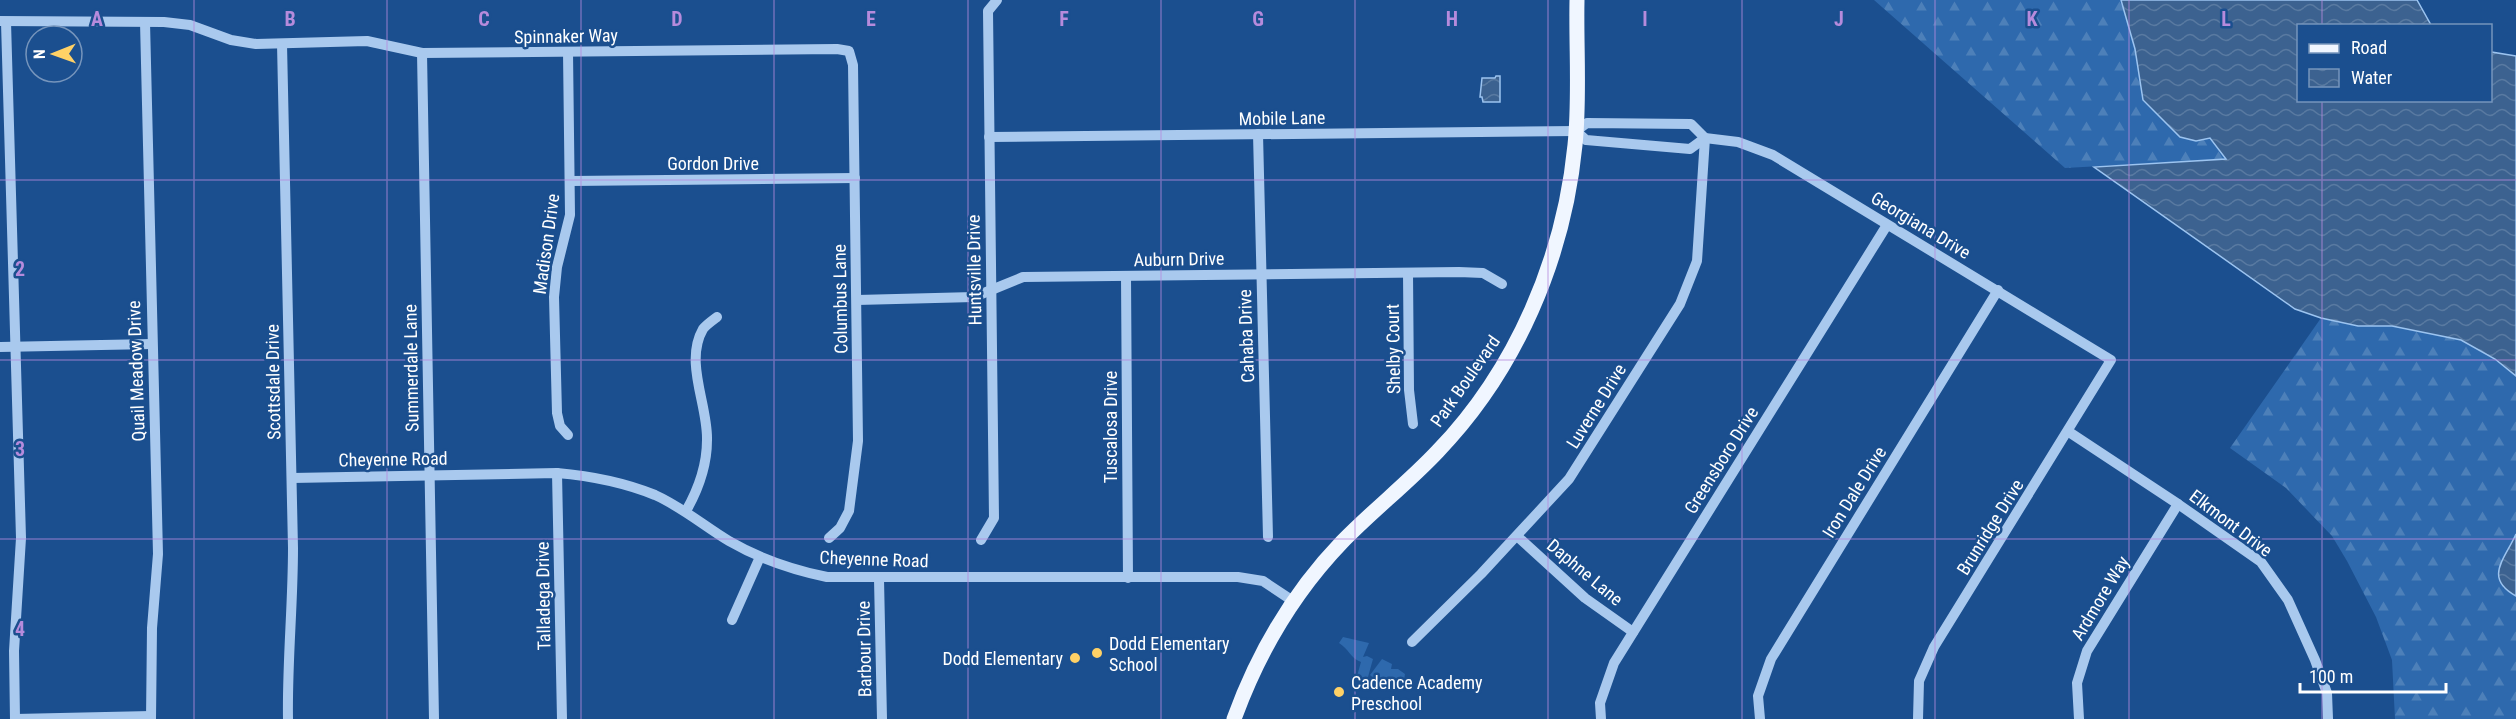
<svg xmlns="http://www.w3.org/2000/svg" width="2516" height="719" font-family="'Roboto Condensed',sans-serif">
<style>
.forest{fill:url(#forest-firs)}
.park{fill:#2e69ad}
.water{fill:url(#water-waves);stroke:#9cc4f0;stroke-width:1.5}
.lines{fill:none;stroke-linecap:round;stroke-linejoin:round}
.minor{stroke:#a9c9ee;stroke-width:10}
.major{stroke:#f0f6ff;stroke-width:15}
.grid{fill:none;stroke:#b68bdc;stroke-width:1.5;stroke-opacity:0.55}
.poi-dot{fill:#ffd166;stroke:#1b4f8f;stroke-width:2}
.labels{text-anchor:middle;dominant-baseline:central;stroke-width:5;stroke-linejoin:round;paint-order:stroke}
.street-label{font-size:18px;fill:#fff;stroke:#1b4f8f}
.poi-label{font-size:18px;fill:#fff;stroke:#1b4f8f;text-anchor:start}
.grid-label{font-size:20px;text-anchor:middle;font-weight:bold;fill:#b68bdc;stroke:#1b4f8f;stroke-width:5;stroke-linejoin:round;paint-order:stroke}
</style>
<defs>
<pattern id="forest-firs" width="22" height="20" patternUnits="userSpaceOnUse" patternTransform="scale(1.5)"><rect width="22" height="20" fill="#2e69ad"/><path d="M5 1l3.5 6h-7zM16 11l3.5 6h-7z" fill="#4d80b9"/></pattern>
<pattern id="water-waves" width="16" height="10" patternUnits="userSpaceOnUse" patternTransform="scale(1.5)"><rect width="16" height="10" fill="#3c6290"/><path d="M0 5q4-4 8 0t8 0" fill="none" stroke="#597aa1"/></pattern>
</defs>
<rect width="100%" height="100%" fill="#1b4f8f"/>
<!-- forest -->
<g class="forest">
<polygon points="1874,0 2121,0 2135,49 2196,141 2210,137 2227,159 2065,168"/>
<polygon points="2321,318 2358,326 2392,326 2461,340 2495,359 2516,376 2516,534 2508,552 2503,588 2516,596 2516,719 2395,719 2392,660 2376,617 2347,561 2332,536 2286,488 2230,448"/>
</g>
<!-- park -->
<g class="park">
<path d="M1343 637 1369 643 1363 657 1367 656 1373 659 1368 677 1365 679 1357 676 1361 662C1350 658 1349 649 1339 643Z"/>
<polygon points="1382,659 1392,664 1391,669 1398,669 1405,674 1404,680 1395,690 1387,688 1384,681 1379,683 1370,675"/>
</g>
<!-- water -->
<g class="water">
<polygon points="2121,0 2417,0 2431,25 2298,26 2298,100 2490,100 2491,52 2516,56 2516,376 2495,359 2461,340 2392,326 2358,326 2321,318 2295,309 2094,167 2226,159 2210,138 2196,141 2180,137 2143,100 2135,49"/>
<polygon points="1496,76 1500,76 1500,102 1483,102 1482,97 1480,97 1482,78 1495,78"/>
<path d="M2516 534V596C2483 578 2505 559 2516 534Z"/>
</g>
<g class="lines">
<!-- minor -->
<g class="minor">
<polyline points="0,21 164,22 190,25 231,40 256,44 367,41 422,53 837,49 849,51 853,65 858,441 849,511 840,528 829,538"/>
<polyline points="6,22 21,538 14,651 15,719"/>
<polyline points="145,22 158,554 152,628 151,719"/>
<path d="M282 44 293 548C293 606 287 662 288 719"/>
<polyline points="568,52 570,215 557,267 554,297 557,413 560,426 568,435"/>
<polyline points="422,53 434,719"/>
<polyline points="1576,131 1587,123 1691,124 1705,138 1738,142 1773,155 2111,360 1934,647 1919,681 1918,719"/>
<polyline points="1576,131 1586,140 1690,149 1705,138"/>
<polyline points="1258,134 1268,537"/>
<polyline points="989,137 1576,131"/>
<polyline points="571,181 855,178"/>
<polyline points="1408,273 1409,390 1413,424"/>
<polyline points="1126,276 1128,578"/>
<polyline points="857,300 974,297 1023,277 1459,272 1483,273 1502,284"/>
<polyline points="0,347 152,344"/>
<polyline points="2069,432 2178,504 2261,562 2288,600 2315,660 2327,693 2328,719"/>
<polyline points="557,473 562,719"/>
<path d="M292 478 557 473C592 476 623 482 655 495 682 507 704 526 729 541 760 559 793 570 827 577H1238L1263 581 1293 601"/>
<path d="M686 511C698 490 707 465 707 440 708 405 684 362 703 329 706 325 713 320 717 317"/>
<polyline points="1517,536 1585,598 1633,632"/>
<polyline points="981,540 994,518 988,11 997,0"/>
<polyline points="879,579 882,719"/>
<polyline points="732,620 760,557"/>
<polyline points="1412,642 1481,574 1569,479 1680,304 1697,261 1705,138"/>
<polyline points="15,719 151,716"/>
<polyline points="1601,719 1600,703 1614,663 1887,225"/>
<polyline points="1760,719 1758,696 1771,659 1998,290"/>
<polyline points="2079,719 2077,683 2087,651 2178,504"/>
</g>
<!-- major -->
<path class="major" d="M1234 719C1258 653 1293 593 1342 542 1373 510 1408 483 1438 451 1516 370 1564 258 1575 145 1580 97 1576 48 1577 0"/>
</g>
<!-- grid -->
<path class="grid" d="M194 0V719M387 0V719M581 0V719M774 0V719M968 0V719M1161 0V719M1355 0V719M1548 0V719M1742 0V719M1935 0V719M2129 0V719M2322 0V26M2322 100V719M0 180H2516M0 360H2516M0 539H2516"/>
<!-- markers -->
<g class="poi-dot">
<circle cx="1097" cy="653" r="6"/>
<circle cx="1075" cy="658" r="6"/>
<circle cx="1339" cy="692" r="6"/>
</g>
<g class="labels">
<!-- street labels -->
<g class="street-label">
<text transform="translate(566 36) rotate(-1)">Spinnaker Way</text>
<text transform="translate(1282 118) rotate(-1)">Mobile Lane</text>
<text x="713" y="163">Gordon Drive</text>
<text transform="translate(1921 225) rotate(31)">Georgiana Drive</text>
<text transform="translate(546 244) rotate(-82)">Madison Drive</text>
<text transform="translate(1179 259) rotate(-1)">Auburn Drive</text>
<text transform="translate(974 270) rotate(-91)">Huntsville Drive</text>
<text transform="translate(840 299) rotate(-91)">Columbus Lane</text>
<text transform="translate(1246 336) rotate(-92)">Cahaba Drive</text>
<text transform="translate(1393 349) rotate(-91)">Shelby Court</text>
<text transform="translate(411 368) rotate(-91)">Summerdale Lane</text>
<text transform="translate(136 371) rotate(-92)">Quail Meadow Drive</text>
<text transform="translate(1465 381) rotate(-55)">Park Boulevard</text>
<text transform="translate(273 382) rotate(-91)">Scottsdale Drive</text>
<text transform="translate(1596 406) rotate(-58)">Luverne Drive</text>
<text transform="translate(1110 427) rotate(-90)">Tuscalosa Drive</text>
<text transform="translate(393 459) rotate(-1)">Cheyenne Road</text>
<text transform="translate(1721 460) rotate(-58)">Greensboro Drive</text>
<text transform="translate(1854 492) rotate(-58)">Iron Dale Drive</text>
<text transform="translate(2231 523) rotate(37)">Elkmont Drive</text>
<text transform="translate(1990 527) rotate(-58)">Brunridge Drive</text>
<text transform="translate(874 559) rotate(2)">Cheyenne Road</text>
<text transform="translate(1585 572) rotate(40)">Daphne Lane</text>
<text transform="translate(543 596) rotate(-91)">Talladega Drive</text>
<text transform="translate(2100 598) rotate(-59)">Ardmore Way</text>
<text transform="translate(864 649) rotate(-91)">Barbour Drive</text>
</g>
<!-- poi labels -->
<g class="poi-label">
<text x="1109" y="643">Dodd Elementary<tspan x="1109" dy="21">School</tspan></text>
<text x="1063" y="658" text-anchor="end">Dodd Elementary</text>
<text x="1351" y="682">Cadence Academy<tspan x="1351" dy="21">Preschool</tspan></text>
</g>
</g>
<g class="grid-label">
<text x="97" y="26">A</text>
<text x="290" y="26">B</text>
<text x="484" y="26">C</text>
<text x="677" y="26">D</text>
<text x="871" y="26">E</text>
<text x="1064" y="26">F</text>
<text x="1258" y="26">G</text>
<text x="1452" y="26">H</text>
<text x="1645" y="26">I</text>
<text x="1839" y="26">J</text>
<text x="2032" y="26">K</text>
<text x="2226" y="26">L</text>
<text x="20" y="276">2</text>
<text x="20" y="456">3</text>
<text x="20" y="636">4</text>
</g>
<!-- legend -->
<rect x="2297" y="24" width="195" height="78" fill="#1b4f8f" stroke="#7695bc" stroke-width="1.5"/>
<rect x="2309" y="44" width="30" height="9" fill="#f0f6ff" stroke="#7695bc" stroke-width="1.5"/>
<text x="2351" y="54" font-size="18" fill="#ffffff">Road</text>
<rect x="2309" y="69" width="30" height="18" fill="url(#water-waves)" stroke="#7695bc" stroke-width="1.5"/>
<text x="2351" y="84" font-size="18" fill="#ffffff">Water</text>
<!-- north arrow -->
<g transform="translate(54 54) rotate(269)"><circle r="28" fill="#1b4f8f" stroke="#7695bc" stroke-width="1.5"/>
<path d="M0-4.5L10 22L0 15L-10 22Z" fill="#ffd166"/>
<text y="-9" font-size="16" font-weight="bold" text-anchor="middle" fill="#ffffff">N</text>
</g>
<!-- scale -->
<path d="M2300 683v9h146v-9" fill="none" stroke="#ffffff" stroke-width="3"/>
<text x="2309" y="683" font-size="18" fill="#ffffff" stroke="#1b4f8f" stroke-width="4.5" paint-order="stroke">100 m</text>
</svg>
